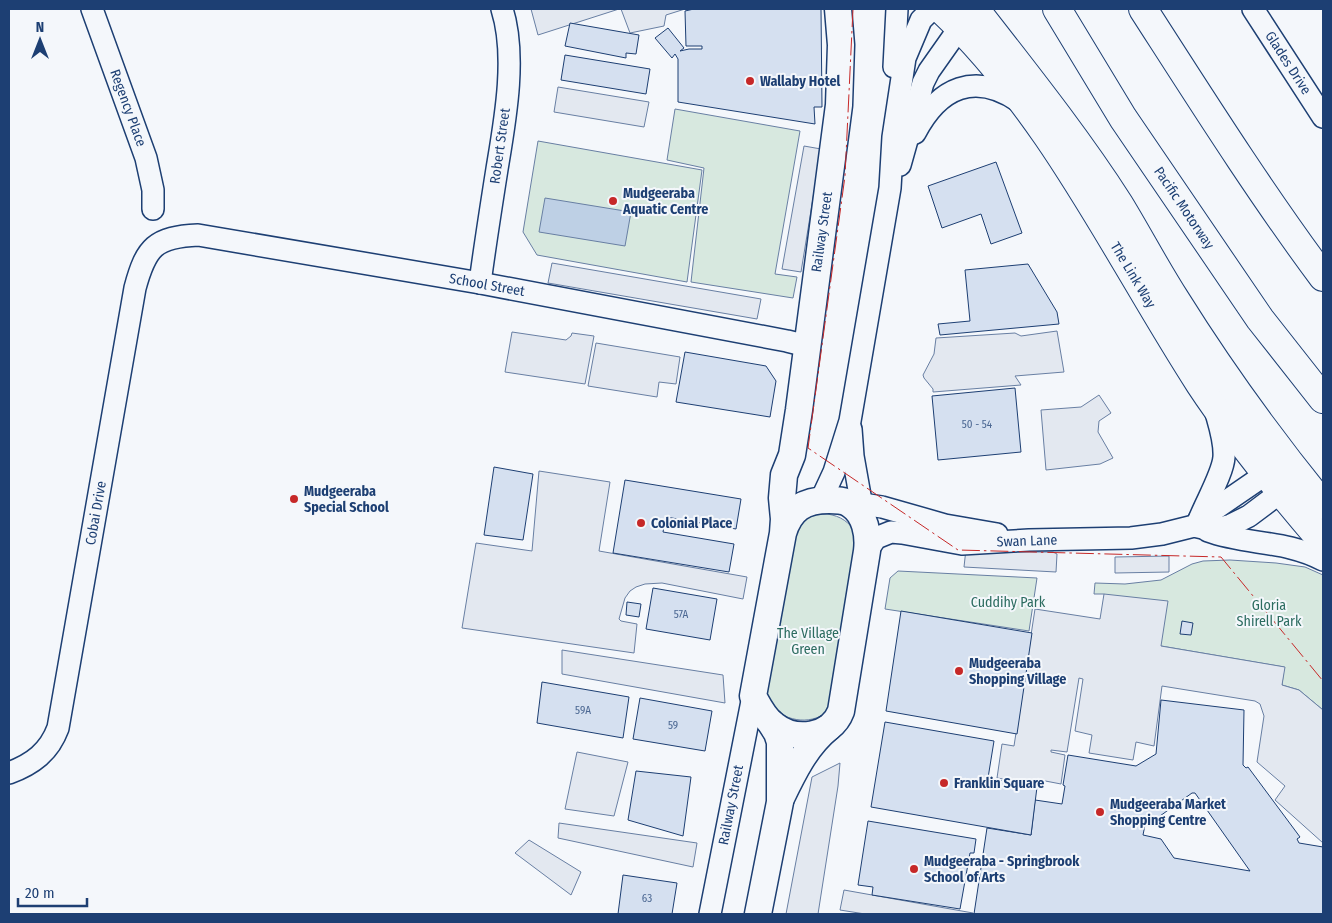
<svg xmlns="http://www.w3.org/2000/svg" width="1332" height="923" font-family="'Fira Sans Condensed',sans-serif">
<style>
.green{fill:#d7e8df;stroke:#687fa3}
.parking{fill:#e3e8f0;stroke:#687fa3}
.water{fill:#bed0e5;stroke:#687fa3}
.building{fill:#d5e0f0;stroke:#1d3f73;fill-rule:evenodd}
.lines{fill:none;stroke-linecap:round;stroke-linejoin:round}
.minor-casing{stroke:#1d3f73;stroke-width:24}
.tertiary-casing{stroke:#1d3f73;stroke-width:29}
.secondary-casing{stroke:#1d3f73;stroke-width:30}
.motorway-casing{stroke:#1d3f73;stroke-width:30}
.minor{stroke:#f4f7fb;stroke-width:21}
.tertiary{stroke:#f4f7fb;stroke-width:26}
.secondary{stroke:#f4f7fb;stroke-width:28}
.motorway{stroke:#f4f7fb;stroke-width:28}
.power{stroke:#c62828;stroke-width:1;stroke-dasharray:18 4 2.5 4;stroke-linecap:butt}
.poi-dot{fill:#c62828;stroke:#f4f7fb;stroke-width:2}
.labels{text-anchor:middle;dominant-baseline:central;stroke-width:4;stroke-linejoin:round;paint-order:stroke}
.number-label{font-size:11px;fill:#4b6792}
.street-label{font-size:14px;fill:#1d3f73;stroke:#f4f7fb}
.poi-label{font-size:14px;font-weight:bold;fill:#1d3f73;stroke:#f4f7fb;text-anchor:start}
.park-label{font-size:14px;fill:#2c6c60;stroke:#f4f7fb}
</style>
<rect width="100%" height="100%" fill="#f4f7fb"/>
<!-- green -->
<g class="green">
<polygon points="675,109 800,131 775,274 797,277 793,298 691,282 704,168 667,160"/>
<polygon points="538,141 702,170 687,282 537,255 523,232"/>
<path d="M827 514C841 516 849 522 857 534L832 706C827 711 823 716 816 718 796 725 769 714 766 691L796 525 811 515Z"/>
<polygon points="1230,560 1276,563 1305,567 1323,575 1323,710 1299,690 1282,685 1284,667 1161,646 1104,594 1094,594 1095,583 1125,584 1161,580 1192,564 1203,561"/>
<polygon points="898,571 1037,578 1029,631 885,609 890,578"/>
</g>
<!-- parking -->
<g class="parking">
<polygon points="531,9 619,9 538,35"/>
<polygon points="621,9 685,9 666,15 664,26 630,33"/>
<polygon points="558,87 649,102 644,127 554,112"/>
<polygon points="804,146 821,149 801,272 782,269"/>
<polygon points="552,263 761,299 757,319 548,283"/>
<polygon points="1057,331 1064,372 1015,376 1021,385 933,392 933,389 924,378 923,375 934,354 936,338 1015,333 1021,336"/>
<polygon points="512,332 566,340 571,336 572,333 594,336 585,384 505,372"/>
<polygon points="596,343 680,357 676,384 659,382 657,397 588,386"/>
<polygon points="1099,395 1111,413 1099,421 1098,432 1113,458 1100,464 1046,470 1041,410 1081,407"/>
<polygon points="539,471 610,482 599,551 747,577 743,599 662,583 645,584 636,587 630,591 625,598 619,619 621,621 637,624 634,653 462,628 476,543 532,551"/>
<polygon points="966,549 1003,552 1053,552 1057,554 1056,572 964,567"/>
<polygon points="1169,556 1169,572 1115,573 1115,557"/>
<polygon points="1104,594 1168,601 1161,646 1285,667 1282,685 1299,690 1323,710 1323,843 1275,800 1285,786 1257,762 1264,716 1260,704 1255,701 1162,686 1154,746 1136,742 1133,760 1089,753 1092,735 1075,731 1083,679 1079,678 1067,752 1051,750 1051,752 1065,755 1061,784 1035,779 1034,784 997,778 1002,744 1014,746 1035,609 1100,619"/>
<polygon points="562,650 723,675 725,703 562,674"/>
<polygon points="577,752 628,762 614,816 565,809"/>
<polygon points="840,763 838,786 818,914 786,914 812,777"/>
<polygon points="559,823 697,843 693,867 558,838"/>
<polygon points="529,840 581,872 571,895 515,853"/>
<polygon points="844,890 973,913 973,914 865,914 840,910"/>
</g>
<!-- water -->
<polygon class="water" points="545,198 631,212 625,246 539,232"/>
<!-- building -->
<g class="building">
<polygon points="694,9 821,9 822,107 814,107 815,124 678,102 678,59 675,54 672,58 655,38 668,28 684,48 680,51 689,49 702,49 702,46 686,46 685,11"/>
<polygon points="570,23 639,35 636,54 626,53 626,58 565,46"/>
<polygon points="565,55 650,69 646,94 561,80"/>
<polygon points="996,162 1022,233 991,244 981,214 942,228 928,186"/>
<polygon points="1028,264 1057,312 1059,324 940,335 938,324 970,321 965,270"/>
<polygon points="685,352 766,366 776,381 770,417 676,402"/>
<polygon points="1015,388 1021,452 938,460 932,396"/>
<polygon points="494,467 533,474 523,540 484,535"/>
<polygon points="625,480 741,499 736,529 666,517 663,532 734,544 729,572 613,553"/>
<polygon points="653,588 717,599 710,640 646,629"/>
<polygon points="627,602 641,604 639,617 626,615"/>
<polygon points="901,611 1032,633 1017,734 886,711"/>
<polygon points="1182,621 1193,623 1191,635 1180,634"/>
<polygon points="542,682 629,697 623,738 537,723"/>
<polygon points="640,698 712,711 705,751 633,739"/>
<path d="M1161 700 1244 710 1243 765 1246 768 1248 767 1300 837 1297 839 1299 843 1323 847V914H974L987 828 1031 835 1035 800 1062 804 1065 786 1063 785 1068 755 1136 766 1156 754ZM1192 793H1195L1250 871 1174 858 1161 839 1143 835 1146 820 1153 821Z"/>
<polygon points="885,722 994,741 988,778 1037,787 1031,835 871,807"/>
<polygon points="636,771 691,777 683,836 628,820"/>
<polygon points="868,821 976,839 974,853 970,853 960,909 872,895 873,887 858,885"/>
<polygon points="623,875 677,883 672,914 618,914"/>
</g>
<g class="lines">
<!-- minor casing -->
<g class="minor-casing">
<g id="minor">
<polyline points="92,9 146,158 153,190 153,209"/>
<polyline points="1253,9 1323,117"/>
<polyline points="894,67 897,9"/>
<path d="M915 133C939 87 975 71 1020 102"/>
<polyline points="900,165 923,83 929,71 960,27"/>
<path d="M480 283C485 245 491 207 497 169 505 121 517 56 502 9"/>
<polyline points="851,429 853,456 864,518"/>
<polyline points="821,500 834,472 850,421 890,188 893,137 905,58 921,20 932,9"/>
<polyline points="843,501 882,507 945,525 997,534"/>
<path d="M1199 520C1206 502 1223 473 1224 457 1225 442 1220 427 1216 413"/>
<polyline points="1199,520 1266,474"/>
<path d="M1208 531C1246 545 1286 540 1323 560"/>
<polyline points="867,551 876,538 891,532 902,533 962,544 1029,540 1131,538 1162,534 1194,526 1207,529 1217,529 1231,525 1249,516 1281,492"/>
<path d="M9 773C33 764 49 752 58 728L135 288C146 247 155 237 198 235L480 283 787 341 807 346"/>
<polyline points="710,914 753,696"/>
</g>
</g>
<!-- tertiary casing -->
<g class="tertiary-casing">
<g id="tertiary">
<path d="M783 533C790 509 804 500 829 500 836 500 845 500 851 505 865 514 869 535 867 551L841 711C831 738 795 742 774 725 764 718 759 707 753 696L783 533 784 519 782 498 784 475 792 455 799 410 839 105 841 45 838 9"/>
<path d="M781 798C793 773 806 746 828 728"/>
<polyline points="758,914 780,802 780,742 777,733 770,722"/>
</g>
</g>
<!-- secondary casing -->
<g class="secondary-casing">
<g id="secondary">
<path d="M941 9C1053 115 1118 257 1200 384 1237 440 1280 492 1323 542"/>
<path d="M975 9C1024 72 1076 137 1119 204 1138 235 1155 268 1175 299 1220 371 1270 440 1323 505"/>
</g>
</g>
<!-- motorway casing -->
<g class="motorway-casing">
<g id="motorway">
<polyline points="1057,9 1123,118 1260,319 1323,399"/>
<path d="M1143 9C1201 99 1259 191 1323 277"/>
</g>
</g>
<!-- minor -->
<use href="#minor" class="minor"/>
<!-- tertiary -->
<use href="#tertiary" class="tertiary"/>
<!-- secondary -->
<use href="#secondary" class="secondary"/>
<!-- motorway -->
<use href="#motorway" class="motorway"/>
<!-- power -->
<polyline class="power" points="853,9 845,176 808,448 958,550 1221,557 1323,681"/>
</g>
<!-- markers -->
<g class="poi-dot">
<circle cx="750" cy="81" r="5"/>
<circle cx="613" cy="201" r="5"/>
<circle cx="294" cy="499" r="5"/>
<circle cx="641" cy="523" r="5"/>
<circle cx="959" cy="671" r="5"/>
<circle cx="944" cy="783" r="5"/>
<circle cx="1100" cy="812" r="5"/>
<circle cx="914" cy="869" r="5"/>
</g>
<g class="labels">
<!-- number labels -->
<g class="number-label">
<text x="977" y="424">50 - 54</text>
<text x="681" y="614">57A</text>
<text x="583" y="710">59A</text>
<text x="673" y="725">59</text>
<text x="647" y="898">63</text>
</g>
<!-- street labels -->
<g class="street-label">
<text transform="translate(1288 63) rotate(57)">Glades Drive</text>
<text transform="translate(128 108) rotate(70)">Regency Place</text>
<text transform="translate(500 146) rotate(-82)">Robert Street</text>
<text transform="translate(1184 208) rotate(56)">Pacific Motorway</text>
<text transform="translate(822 232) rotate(-82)">Railway Street</text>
<text transform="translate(1133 275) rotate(59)">The Link Way</text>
<text transform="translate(487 285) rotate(10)">School Street</text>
<text transform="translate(96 513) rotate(-80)">Cobai Drive</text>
<text transform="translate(1027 541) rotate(-2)">Swan Lane</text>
<text transform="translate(731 805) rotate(-79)">Railway Street</text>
</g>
<!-- poi labels -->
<g class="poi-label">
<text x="760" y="81">Wallaby Hotel</text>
<text x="623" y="193">Mudgeeraba<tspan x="623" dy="16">Aquatic Centre</tspan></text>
<text x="304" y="491">Mudgeeraba<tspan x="304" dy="16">Special School</tspan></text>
<text x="651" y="523">Colonial Place</text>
<text x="969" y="663">Mudgeeraba<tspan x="969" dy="16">Shopping Village</tspan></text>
<text x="954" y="783">Franklin Square</text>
<text x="1110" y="804">Mudgeeraba Market<tspan x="1110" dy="16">Shopping Centre</tspan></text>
<text x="924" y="861">Mudgeeraba - Springbrook<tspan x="924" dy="16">School of Arts</tspan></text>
</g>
<!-- park labels -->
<g class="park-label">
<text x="1008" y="602">Cuddihy Park</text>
<text x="1269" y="605">Gloria<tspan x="1269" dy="16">Shirell Park</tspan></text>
<text x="808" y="633">The Village<tspan x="808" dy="16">Green</tspan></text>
</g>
</g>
<!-- border -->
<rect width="1332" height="923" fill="none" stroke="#1d3f73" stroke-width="20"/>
<!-- north arrow -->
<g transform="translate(40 40)" stroke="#f4f7fb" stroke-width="4" paint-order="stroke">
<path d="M0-4L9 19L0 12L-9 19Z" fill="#1d3f73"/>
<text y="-8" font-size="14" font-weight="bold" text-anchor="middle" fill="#1d3f73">N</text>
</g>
<!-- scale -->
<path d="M18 898v8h69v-8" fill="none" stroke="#1d3f73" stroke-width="2.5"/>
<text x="25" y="898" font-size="15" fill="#1d3f73" stroke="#f4f7fb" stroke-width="4" paint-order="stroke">20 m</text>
</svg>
